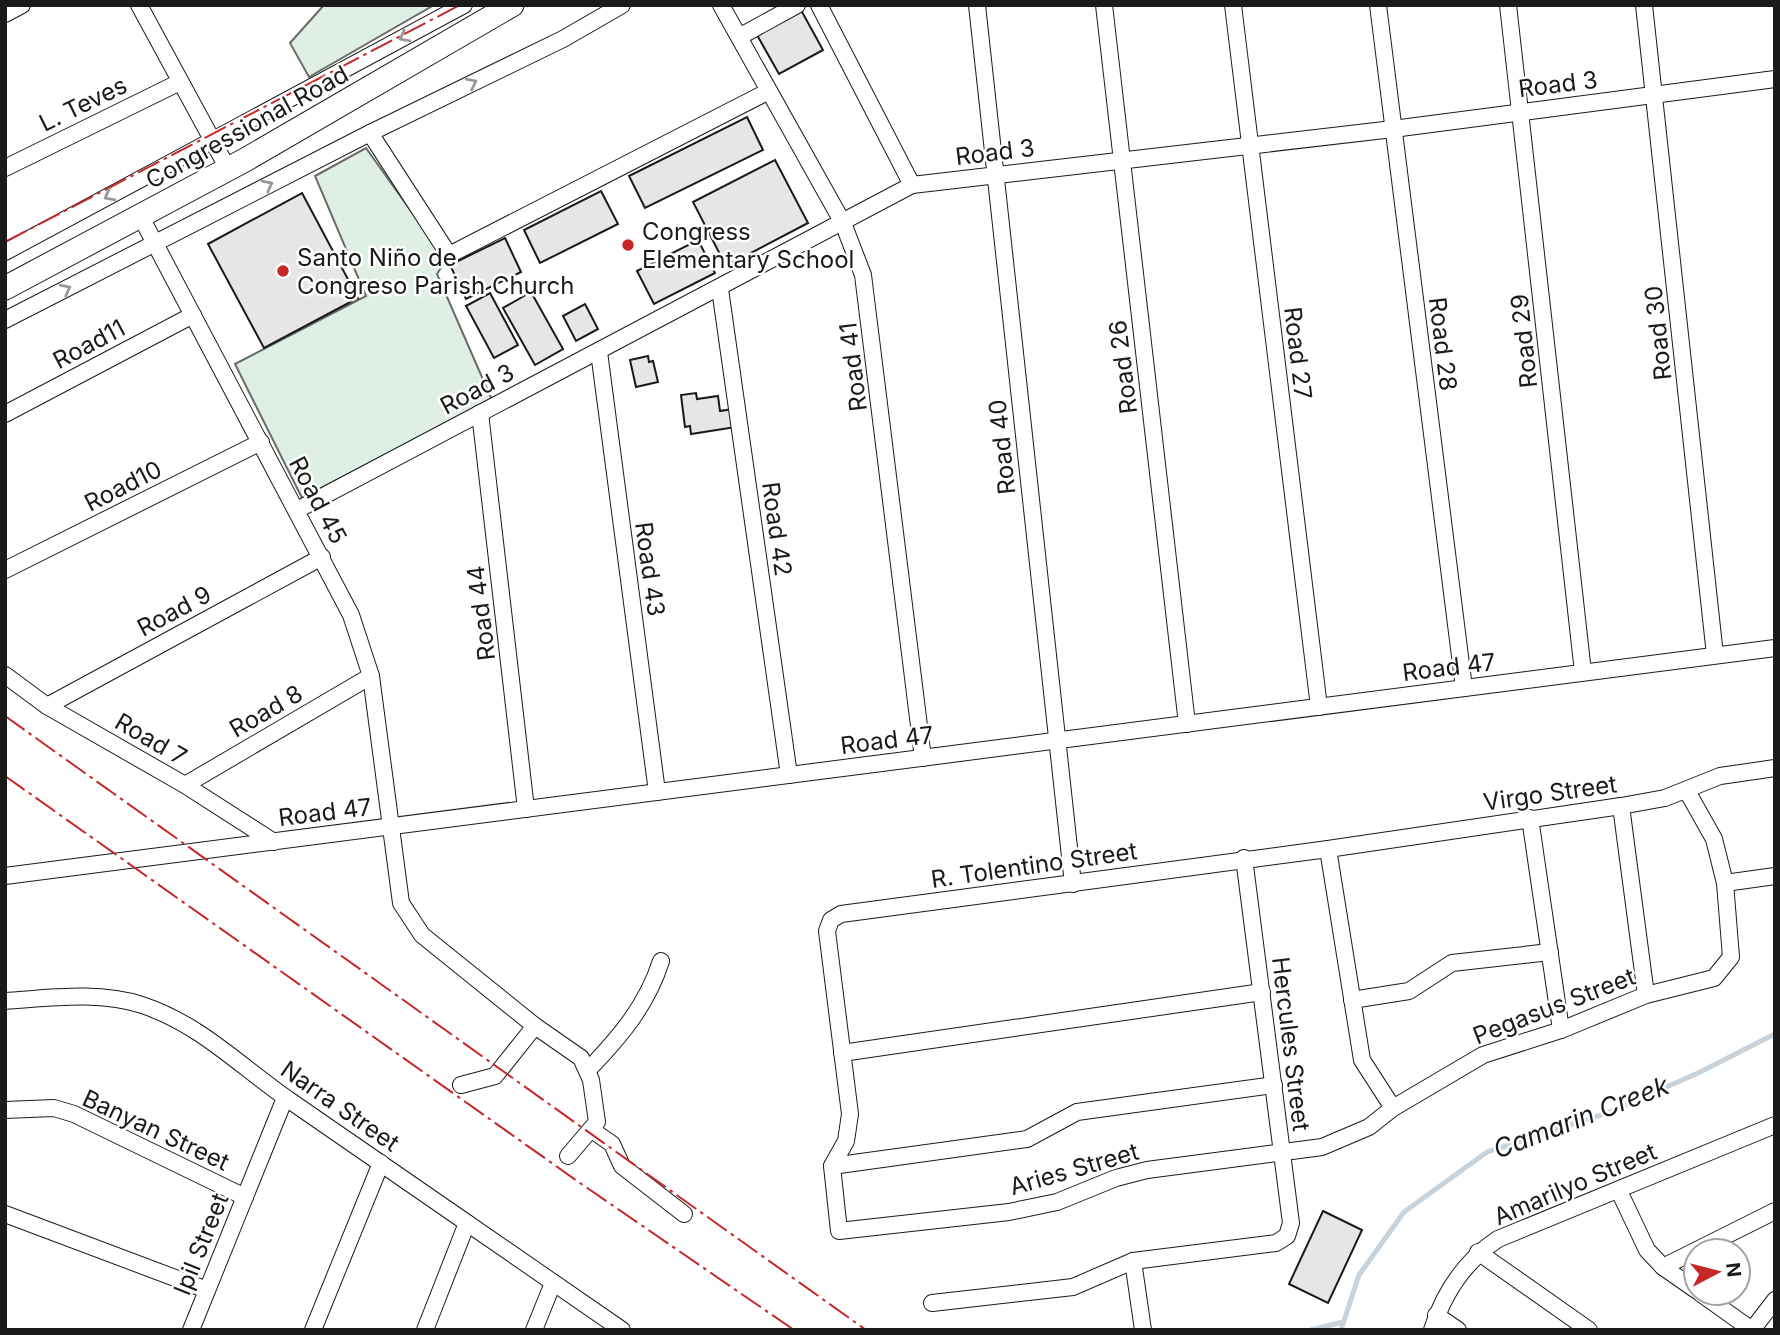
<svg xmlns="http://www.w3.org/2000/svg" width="1780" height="1335" font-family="Inter,sans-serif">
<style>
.grass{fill:#e0efe3;stroke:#6a6a6a;stroke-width:2}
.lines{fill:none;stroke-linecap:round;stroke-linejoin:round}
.stream{stroke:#c6d2dc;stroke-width:5}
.building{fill:#e6e6e6;stroke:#1a1a1a;stroke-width:2}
.street-casing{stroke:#1a1a1a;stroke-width:18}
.secondary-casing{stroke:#1a1a1a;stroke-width:25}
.street{stroke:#fff;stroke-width:16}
.secondary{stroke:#fff;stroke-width:23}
.power{stroke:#c62828;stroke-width:2;stroke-dasharray:24 5 3.5 5;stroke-linecap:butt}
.oneway{stroke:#989898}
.poi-dot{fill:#c62828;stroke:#fff;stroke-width:2.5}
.labels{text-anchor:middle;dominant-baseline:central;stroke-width:5;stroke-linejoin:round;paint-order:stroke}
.street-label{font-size:24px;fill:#1a1a1a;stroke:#fff}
.poi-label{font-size:24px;fill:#1a1a1a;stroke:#fff;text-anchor:start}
.water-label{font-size:26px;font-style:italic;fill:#1a1a1a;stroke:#fff}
</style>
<rect width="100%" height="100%" fill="#fff"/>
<!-- grass -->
<g class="grass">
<polygon points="324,5 434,5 309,77 290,43"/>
<polygon points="366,148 446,260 437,274 492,400 302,498 235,364 366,296 315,176"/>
</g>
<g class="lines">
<!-- stream -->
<g class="stream">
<polyline points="1311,1330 1343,1322"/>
<polyline points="1341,1330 1359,1275 1404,1212 1487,1152 1610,1112 1698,1073 1775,1034"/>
</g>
</g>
<!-- building -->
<g class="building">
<polygon points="801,10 823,50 779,74 757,35"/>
<polygon points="747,117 763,150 645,208 629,176"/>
<polygon points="775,160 808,223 726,266 693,202"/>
<polygon points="601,191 618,224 540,263 524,230"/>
<polygon points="302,193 358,298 264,348 208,244"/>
<polygon points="505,238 521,272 466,299 450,265"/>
<polygon points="698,240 715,273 654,304 637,271"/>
<polygon points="531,292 563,349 535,365 503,308"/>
<polygon points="490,293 518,345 494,358 466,306"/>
<polygon points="585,304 598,329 576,341 563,316"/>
<polygon points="648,356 649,362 653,361 658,382 636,387 630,360"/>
<polygon points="696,393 697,399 718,396 720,411 733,409 736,427 691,434 690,426 685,427 681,395"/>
<polygon points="1323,1211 1362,1230 1328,1303 1289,1284"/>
</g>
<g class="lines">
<!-- street casing -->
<g class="street-casing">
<g id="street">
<polyline points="139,5 228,169"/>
<polyline points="721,5 843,223 863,275 923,758"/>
<polyline points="819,5 912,185"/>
<polyline points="977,5 1073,884"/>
<polyline points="1104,5 1187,724"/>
<polyline points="1233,5 1319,707"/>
<polyline points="1378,5 1464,688"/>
<polyline points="1508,5 1583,672"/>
<polyline points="1644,5 1715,655"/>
<polyline points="5,14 22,5"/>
<polyline points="739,37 797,5"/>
<polyline points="370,133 449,255 769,91"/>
<polyline points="5,168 180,82"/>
<polyline points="141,217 351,615 371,676 401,903 422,935 535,1026 581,1058 591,1080 597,1122 568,1156"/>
<polyline points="5,252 464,5"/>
<polyline points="720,289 789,775"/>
<polyline points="5,320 370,133 563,39 622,5"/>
<polyline points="599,352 657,792"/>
<polyline points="480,413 526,809"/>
<polyline points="5,414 193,315"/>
<polyline points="297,510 912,185 1393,129 1775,79"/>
<polyline points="5,570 261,442"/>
<polyline points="5,675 47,706 185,785 274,842"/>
<polyline points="47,706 322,557"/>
<polyline points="185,785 371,676"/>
<polyline points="1687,791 1714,839 1725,883 1731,957 1714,978 1646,995 1561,1030 1483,1055 1393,1108 1369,1127 1322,1147 1147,1170 1116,1178 1057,1202 1009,1212 839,1231 832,1166 846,1141 850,1114 827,931 831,920 841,914 1328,849 1621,806 1665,798 1720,776 1775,768"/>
<polyline points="1621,806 1646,995"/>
<polyline points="1530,818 1561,1030"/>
<polyline points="1328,849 1362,1060 1393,1108"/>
<polyline points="5,876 1775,648"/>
<polyline points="1725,883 1775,876"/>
<polyline points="1352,1000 1409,991 1452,963 1550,952"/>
<path d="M5 1001C51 998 98 991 142 1005 200 1024 241 1067 289 1100 400 1177 511 1253 622 1330"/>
<polyline points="842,1053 1262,992"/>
<path d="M588 1070C620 1037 647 1005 661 961"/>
<polyline points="461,1085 495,1076 535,1026"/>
<polyline points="5,1110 54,1108 74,1114 245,1197"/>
<polyline points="592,1130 612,1144 622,1166 684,1214"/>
<polyline points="832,1166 1027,1139 1077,1112 1274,1085"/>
<polyline points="1619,1191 1647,1250 1663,1267 1696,1290"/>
<polyline points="5,1214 207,1290"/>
<polyline points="1478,1252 1589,1330"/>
<polyline points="1133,1261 1143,1330"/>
<polyline points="1663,1267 1775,1211"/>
<polyline points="1700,1293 1752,1330"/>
<polyline points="932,1303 1073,1287 1133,1261 1276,1243 1287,1236 1291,1223 1244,858"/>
<polyline points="1436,1315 1458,1330"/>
<polyline points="191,1330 285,1098"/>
<polyline points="313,1330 381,1163"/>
<polyline points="425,1330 467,1223"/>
<polyline points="534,1330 553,1283"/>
<path d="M1432 1330C1444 1292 1465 1261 1498 1239L1775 1125"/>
<polyline points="1752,1330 1775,1300"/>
</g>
</g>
<!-- secondary casing -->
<g class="secondary-casing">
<polyline id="secondary" points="5,288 245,160 512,5"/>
</g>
<!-- street -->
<use href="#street" class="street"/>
<!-- secondary -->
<use href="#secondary" class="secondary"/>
<!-- power -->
<g class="power">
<polyline points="5,242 460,5"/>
<polyline points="5,716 866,1330"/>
<polyline points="5,776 580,1183 794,1330"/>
</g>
</g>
<!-- one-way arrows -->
<defs><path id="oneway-chevron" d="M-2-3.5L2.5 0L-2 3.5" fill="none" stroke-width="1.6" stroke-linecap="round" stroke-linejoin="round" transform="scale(1.75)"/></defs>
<g class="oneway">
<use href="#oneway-chevron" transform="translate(404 37) rotate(152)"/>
<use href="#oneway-chevron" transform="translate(472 83) rotate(-26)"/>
<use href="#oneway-chevron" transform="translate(268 185) rotate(-27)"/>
<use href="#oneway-chevron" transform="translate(109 196) rotate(152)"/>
<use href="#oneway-chevron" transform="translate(66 289) rotate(-27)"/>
</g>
<!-- markers -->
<g class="poi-dot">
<circle cx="628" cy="245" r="7"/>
<circle cx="283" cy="271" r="7"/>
</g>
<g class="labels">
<!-- street labels -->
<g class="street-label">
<text transform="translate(1558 84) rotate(-7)">Road 3</text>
<text transform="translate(83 104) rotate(-26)">L. Teves</text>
<text transform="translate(247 127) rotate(-29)">Congressional Road</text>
<text transform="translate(995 152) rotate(-7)">Road 3</text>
<text transform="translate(1658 333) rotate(-96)">Road 30</text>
<text transform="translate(1524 341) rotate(-96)">Road 29</text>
<text transform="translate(89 344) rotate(-28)">Road11</text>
<text transform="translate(1443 344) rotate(83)">Road 28</text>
<text transform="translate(1298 353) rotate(83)">Road 27</text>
<text transform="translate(853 367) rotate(-97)">Road 41</text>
<text transform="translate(1123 367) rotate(-97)">Road 26</text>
<text transform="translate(477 389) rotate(-28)">Road 3</text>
<text transform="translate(1002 447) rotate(-96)">Road 40</text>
<text transform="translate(123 486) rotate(-27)">Road10</text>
<text transform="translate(318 500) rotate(62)">Road 45</text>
<text transform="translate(777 529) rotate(82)">Road 42</text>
<text transform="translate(650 569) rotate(82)">Road 43</text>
<text transform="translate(174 611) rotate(-28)">Road 9</text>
<text transform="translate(481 613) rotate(-97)">Road 44</text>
<text transform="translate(1449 667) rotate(-7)">Road 47</text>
<text transform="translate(266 711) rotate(-30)">Road 8</text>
<text transform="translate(151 739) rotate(30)">Road 7</text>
<text transform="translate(887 740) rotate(-7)">Road 47</text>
<text transform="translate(1550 793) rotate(-8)">Virgo Street</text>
<text transform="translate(325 812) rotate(-7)">Road 47</text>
<text transform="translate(1034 865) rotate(-8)">R. Tolentino Street</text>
<text transform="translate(1554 1006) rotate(-21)">Pegasus Street</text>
<text transform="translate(1291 1044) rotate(83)">Hercules Street</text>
<text transform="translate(340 1106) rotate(35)">Narra Street</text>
<text transform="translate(156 1130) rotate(25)">Banyan Street</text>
<text transform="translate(1074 1169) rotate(-16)">Aries Street</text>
<text transform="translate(1575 1184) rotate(-23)">Amarilyo Street</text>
<text transform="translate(201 1244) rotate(-68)">Ipil Street</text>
</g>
<!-- poi labels -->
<g class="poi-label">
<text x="642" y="231">Congress<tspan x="642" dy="28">Elementary School</tspan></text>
<text x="297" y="257">Santo Niño de<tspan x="297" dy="28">Congreso Parish Church</tspan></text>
</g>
<!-- water labels -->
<g class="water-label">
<text transform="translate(1581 1117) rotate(-21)">Camarin Creek</text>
</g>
</g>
<!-- border -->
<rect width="1780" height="1335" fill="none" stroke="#1a1a1a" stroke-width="14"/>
<!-- north arrow -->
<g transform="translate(1717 1272) rotate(83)"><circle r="33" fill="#ffffff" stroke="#a3a3a3" stroke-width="2"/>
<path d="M0-5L12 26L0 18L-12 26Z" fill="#c62828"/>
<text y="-10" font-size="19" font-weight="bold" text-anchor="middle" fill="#1a1a1a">N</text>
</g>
</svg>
